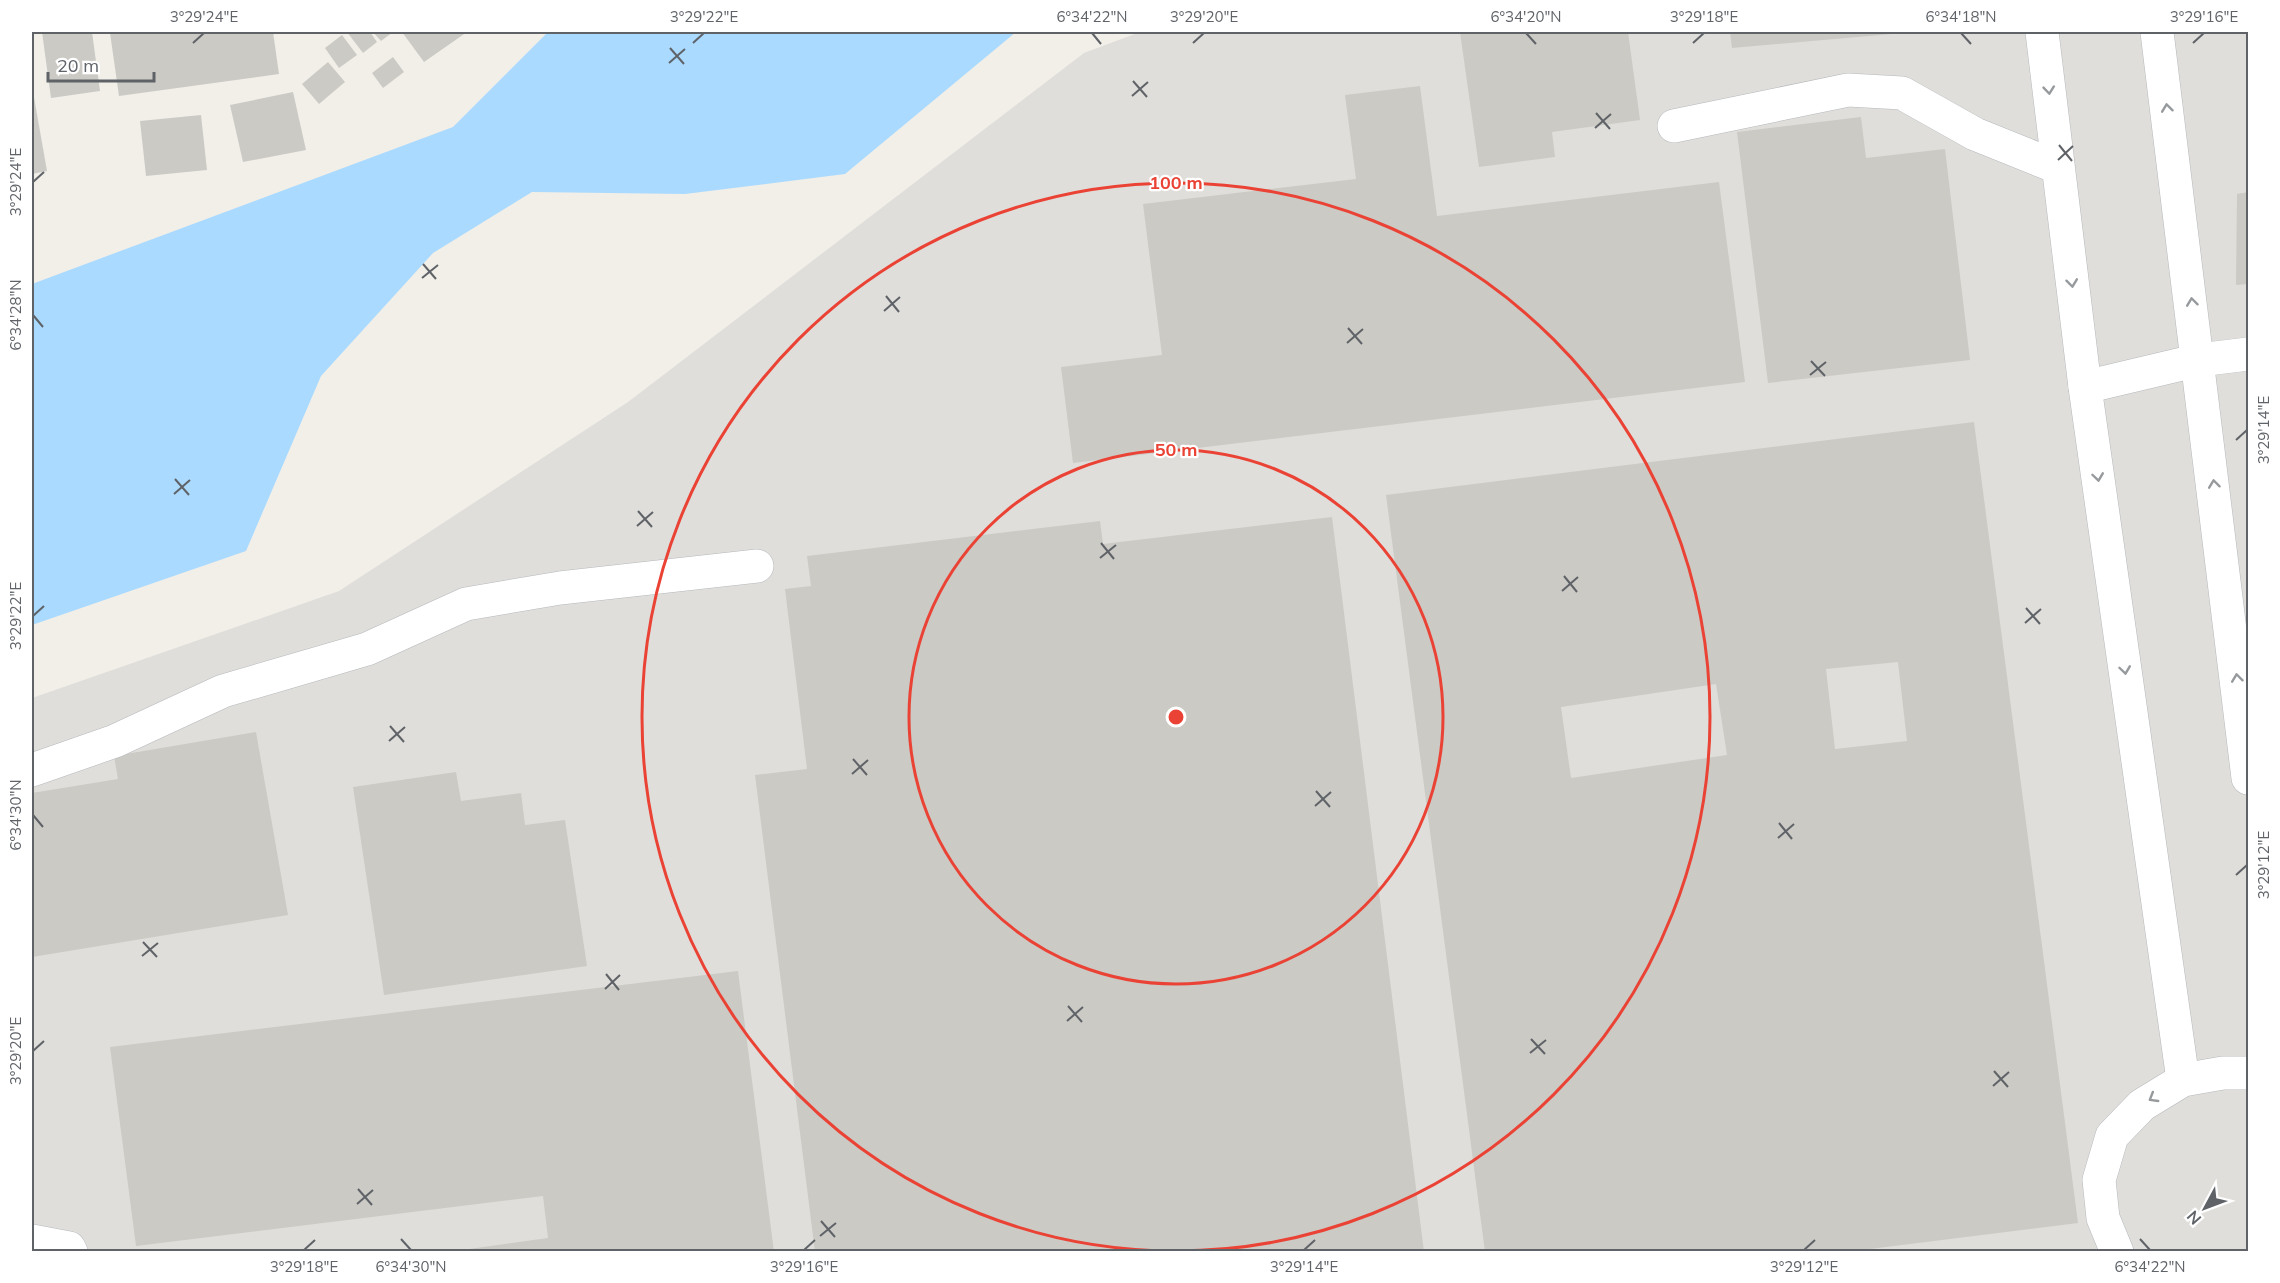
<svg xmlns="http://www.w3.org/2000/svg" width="2280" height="1283" font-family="Mulish,sans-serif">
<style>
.industrial{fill:#e0deda}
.water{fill:#aadaff}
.building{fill:#cccac5;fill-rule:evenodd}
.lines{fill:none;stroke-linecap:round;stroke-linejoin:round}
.minor-casing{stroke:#b5b8bc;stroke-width:34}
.minor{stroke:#fff;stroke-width:33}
.oneway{stroke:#979a9d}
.ticks{fill:none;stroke:#5f6368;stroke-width:2}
.ring{fill:none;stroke:#ea4335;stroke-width:3}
.centre{fill:#ea4335;stroke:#fff;stroke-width:3}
.ring-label{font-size:18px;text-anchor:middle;font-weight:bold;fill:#ea4335;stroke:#fff;stroke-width:4.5;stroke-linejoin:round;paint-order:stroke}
.neatline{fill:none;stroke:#5f6368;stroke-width:2}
.ticks-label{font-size:15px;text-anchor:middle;fill:#5f6368}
</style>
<rect width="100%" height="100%" fill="#f1efe8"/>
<!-- industrial -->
<polygon class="industrial" points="1140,32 2248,32 2248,1251 32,1251 32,698 339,591 628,402 1084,53"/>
<!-- water -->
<polygon class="water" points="548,32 1016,32 845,174 685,194 532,192 433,253 321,376 246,551 32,625 32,284 453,127"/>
<!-- building -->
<g class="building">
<polygon points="42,32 92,32 100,91 51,98"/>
<polygon points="273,32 279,74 119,96 110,33"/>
<polygon points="347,32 370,32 377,42 363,53"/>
<polygon points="373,32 393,32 381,41"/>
<polygon points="402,32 467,32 424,62"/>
<polygon points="1460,32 1628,32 1640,120 1552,132 1555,157 1479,167"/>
<polygon points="1730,32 1902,32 1903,33 1732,48"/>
<polygon points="342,35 357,55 339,68 325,48"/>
<polygon points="393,57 404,72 383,88 372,73"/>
<polygon points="328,62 345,82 319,104 302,84"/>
<polygon points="32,86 47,171 32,174"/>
<polygon points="1420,86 1437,216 1719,182 1745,382 1073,463 1061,367 1162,355 1143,204 1356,179 1345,95"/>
<polygon points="293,92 306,150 243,162 230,105"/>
<polygon points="201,115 207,170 146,176 140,121"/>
<polygon points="1861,117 1866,158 1945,149 1970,360 1768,383 1737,132"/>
<polygon points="2248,192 2248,284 2236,285 2237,194"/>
<path d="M1974 422 2078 1223 1846 1252H1485L1386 495ZM1898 662 1907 741 1835 749 1826 669ZM1716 684 1727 755 1571 778 1561 707Z"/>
<polygon points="1332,517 1424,1252 815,1252 755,775 807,769 785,589 811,586 807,556 1100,521 1103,544"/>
<polygon points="256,732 288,915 32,957 32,793 118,779 114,756"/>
<polygon points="456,772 461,801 521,793 525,825 565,820 587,966 384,995 353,787"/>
<polygon points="738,971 774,1252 448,1252 548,1238 543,1196 136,1246 110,1047"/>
</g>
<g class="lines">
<!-- minor casing -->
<g class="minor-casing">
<g id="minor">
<polyline points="2042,32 2085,387 2183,1080"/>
<polyline points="2157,32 2248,778"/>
<polyline points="1674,126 1848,90 1902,93 1975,134 2057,167"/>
<polyline points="2085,387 2199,360 2248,354"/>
<polyline points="32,770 115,741 223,691 367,649 466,604 560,588 757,566"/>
<polyline points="32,1241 69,1248 71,1252"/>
<polyline points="2117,1252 2103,1218 2099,1180 2112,1136 2142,1105 2183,1080 2223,1073 2248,1073"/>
</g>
</g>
<!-- minor -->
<use href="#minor" class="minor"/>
</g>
<!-- one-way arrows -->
<defs><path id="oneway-chevron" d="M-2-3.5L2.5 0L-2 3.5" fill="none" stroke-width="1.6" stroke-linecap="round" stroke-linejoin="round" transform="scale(1.5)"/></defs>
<g class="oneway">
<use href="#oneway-chevron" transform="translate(2049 90) rotate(84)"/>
<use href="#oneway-chevron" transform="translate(2167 108) rotate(-97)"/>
<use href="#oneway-chevron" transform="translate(2072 283) rotate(83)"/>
<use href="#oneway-chevron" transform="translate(2192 302) rotate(-97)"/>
<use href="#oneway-chevron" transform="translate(2098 477) rotate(82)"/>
<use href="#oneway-chevron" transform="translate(2214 484) rotate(-97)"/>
<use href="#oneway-chevron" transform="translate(2125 670) rotate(82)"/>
<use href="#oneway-chevron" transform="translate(2237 678) rotate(-97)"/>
<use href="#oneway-chevron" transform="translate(2153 1098) rotate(149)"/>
</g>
<!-- ticks -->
<path class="ticks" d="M1092 33 1101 44M1526 33 1536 44M1961 33 1971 44M193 43 204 33M693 43 704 33M1193 43 1204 33M1693 43 1704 33M2193 43 2204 33M670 48 684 64M669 63 685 49M1133 81 1147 97M1132 96 1148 82M1596 113 1610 129M1595 128 1611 114M2059 145 2072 161M2058 160 2073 146M33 182 44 172M423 264 436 279M422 278 438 265M886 296 899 312M884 311 900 297M33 315 43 327M1348 328 1362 344M1347 343 1363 329M1811 361 1825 376M1810 375 1826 362M2236 440 2247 430M175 479 189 495M174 494 190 480M638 511 652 527M637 526 653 512M1101 543 1114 559M1100 558 1116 545M1564 576 1577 592M1562 591 1578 577M2026 608 2040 624M33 616 44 606M2025 623 2041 609M390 726 404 742M389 741 405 727M853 759 867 775M852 774 868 760M1316 791 1330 807M1315 806 1331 792M33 815 43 827M1779 823 1792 839M1778 838 1794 824M2236 875 2247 865M143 942 157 957M142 956 158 943M606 974 619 990M605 989 620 975M1068 1006 1082 1022M1067 1021 1083 1007M1531 1039 1545 1054M33 1051 44 1041M1530 1053 1546 1040M1994 1071 2008 1087M1993 1086 2009 1072M358 1189 372 1205M357 1204 373 1190M821 1221 835 1237M820 1236 836 1223M401 1239 411 1250M2140 1239 2150 1250M304 1250 315 1240M804 1250 815 1240M1304 1250 1315 1240M1804 1250 1815 1240"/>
<!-- distance rings -->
<g class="ring">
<circle cx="1176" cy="717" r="267"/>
<circle cx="1176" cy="717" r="534"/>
</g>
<circle cx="1176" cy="717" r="9" class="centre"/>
<g class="ring-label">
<text x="1176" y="189">100 m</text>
<text x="1176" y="456">50 m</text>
</g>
<!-- border -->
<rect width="2280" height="1283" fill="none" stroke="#ffffff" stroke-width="66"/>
<!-- north arrow -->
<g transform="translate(2205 1208) rotate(229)" stroke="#ffffff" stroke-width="4.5" paint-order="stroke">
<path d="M0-4.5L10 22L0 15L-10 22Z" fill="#5f6368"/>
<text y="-9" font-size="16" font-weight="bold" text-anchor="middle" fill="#5f6368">N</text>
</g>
<!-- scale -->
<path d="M48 72v9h106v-9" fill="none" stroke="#5f6368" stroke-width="3"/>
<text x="57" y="72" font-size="18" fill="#5f6368" stroke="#ffffff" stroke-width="4.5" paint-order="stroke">20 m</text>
<rect x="33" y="33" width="2214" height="1217" class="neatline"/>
<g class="ticks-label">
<text x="204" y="22">3°29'24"E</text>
<text x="704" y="22">3°29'22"E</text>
<text x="1092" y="22">6°34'22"N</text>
<text x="1204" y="22">3°29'20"E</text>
<text x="1526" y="22">6°34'20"N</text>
<text x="1704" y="22">3°29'18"E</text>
<text x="1961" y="22">6°34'18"N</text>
<text x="2204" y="22">3°29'16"E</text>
<text transform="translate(16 182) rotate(-90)" y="5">3°29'24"E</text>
<text transform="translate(16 315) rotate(-90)" y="5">6°34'28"N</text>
<text transform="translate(2264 430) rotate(-90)" y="5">3°29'14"E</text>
<text transform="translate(16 616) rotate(-90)" y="5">3°29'22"E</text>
<text transform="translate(16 815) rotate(-90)" y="5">6°34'30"N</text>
<text transform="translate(2264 865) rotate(-90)" y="5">3°29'12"E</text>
<text transform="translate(16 1051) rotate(-90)" y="5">3°29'20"E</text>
<text x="304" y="1272">3°29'18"E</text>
<text x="411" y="1272">6°34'30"N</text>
<text x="804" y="1272">3°29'16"E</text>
<text x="1304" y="1272">3°29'14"E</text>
<text x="1804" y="1272">3°29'12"E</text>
<text x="2150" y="1272">6°34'22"N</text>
</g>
</svg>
